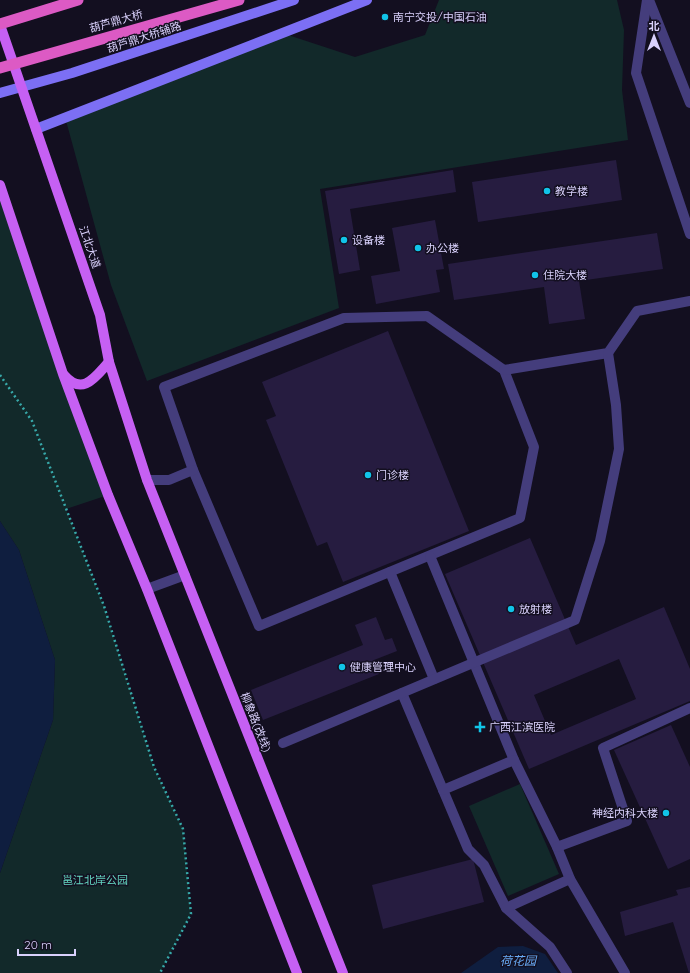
<svg xmlns="http://www.w3.org/2000/svg" width="690" height="973" font-family="Quicksand,'Noto Sans SC',sans-serif">
<style>
.green{fill:#12292a}
.water{fill:#0f1e3f}
.building{fill:#261c40;fill-rule:evenodd}
.lines{fill:none;stroke-linecap:round;stroke-linejoin:round}
.path{stroke:#37a9aa;stroke-width:2.5;stroke-dasharray:2 3;stroke-linecap:butt}
.service{stroke:#443d7c;stroke-width:10}
.minor{stroke:#443d7c;stroke-width:10}
.secondary{stroke:#7c6ff4;stroke-width:10}
.primary{stroke:#c660f3;stroke-width:10}
.trunk{stroke:#dc5ac4;stroke-width:11}
.poi-dot{fill:#11c4e8;stroke:#130f20;stroke-width:1.5}
.labels{text-anchor:middle;dominant-baseline:central;stroke-width:3;stroke-linejoin:round;paint-order:stroke}
.poi-label{font-size:11px;fill:#d9d1fc;stroke:#130f20;text-anchor:start}
.street-label{font-size:11px;fill:#d9d1fc;stroke:#130f20}
.park-label{font-size:11px;fill:#63d6c1;stroke:#130f20}
.water-label{font-size:12px;font-style:italic;fill:#67a9f4;stroke:#130f20}
</style>
<rect width="100%" height="100%" fill="#130f20"/>
<!-- green -->
<g class="green">
<polygon points="439,0 617,0 624,30 622,90 628,140 320,189 339,308 147,381 111,285 65,117 288,35 355,57 425,35"/>
<polygon points="0,185 108,495 66,509 104,606 154,767 183,829 191,914 160,973 0,973 0,873 53,720 55,660 19,550 0,521"/>
<polygon points="520,784 559,874 508,896 469,806"/>
</g>
<!-- water -->
<g class="water">
<polygon points="0,521 19,550 55,660 53,720 0,873"/>
<polygon points="523,946 545,954 558,973 461,973 498,947"/>
</g>
<!-- building -->
<g class="building">
<polygon points="616,160 622,200 478,222 472,182"/>
<polygon points="453,170 456,192 350,209 360,270 339,274 325,191"/>
<polygon points="435,220 444,269 436,270 440,292 376,304 371,276 400,271 392,228"/>
<polygon points="657,233 663,269 579,281 585,319 549,324 544,287 454,300 448,264"/>
<polygon points="388,331 469,531 343,582 327,542 317,546 266,420 276,416 262,382"/>
<path d="M530 538 576 645 664 607 690 669V701L529 769 445 574ZM619 659 636 699 551 735 534 695Z"/>
<polygon points="376,617 385,640 392,638 397,651 374,660 379,674 263,720 251,690 363,645 355,625"/>
<polygon points="671,725 690,767 690,859 668,869 614,750"/>
<polygon points="473,859 484,902 383,929 372,885"/>
<polygon points="690,887 690,973 689,973 673,922 625,936 620,912 678,895 676,890"/>
</g>
<g class="lines">
<!-- path -->
<polyline class="path" points="0,375 32,421 104,606 154,767 183,829 191,914 160,973"/>
<!-- service -->
<g class="service">
<polyline points="647,0 636,73 690,234"/>
<polygon points="427,316 504,370 534,447 520,518 259,626 193,470 164,387 344,318"/>
<polyline points="504,370 608,353 637,311 690,301"/>
<polyline points="147,480 169,480 193,470"/>
<polyline points="430,556 514,760 557,847 570,879 625,973"/>
<polyline points="390,572 434,679"/>
<polyline points="402,693 468,849 484,865 506,908 550,947 567,973"/>
<polyline points="283,743 575,620 600,541 619,449 616,405 608,353"/>
<polyline points="443,790 514,760"/>
<polyline points="557,847 627,821 603,748 690,708"/>
<polyline points="506,908 570,879"/>
</g>
<!-- minor -->
<g class="minor">
<polyline points="649,0 690,103"/>
<polyline points="147,589 185,575"/>
</g>
<!-- secondary -->
<g class="secondary">
<polyline points="0,93 72,73 294,0"/>
<polyline points="36,129 367,0"/>
</g>
<!-- primary -->
<g class="primary">
<polyline points="0,25 100,315 109,362 147,480 343,973"/>
<polyline points="0,185 63,374 108,495 147,589 297,973"/>
<path d="M64 375C83 397 96 376 109 362"/>
</g>
<!-- trunk -->
<g class="trunk">
<polyline points="0,24 78,0"/>
<polyline points="0,68 239,0"/>
</g>
</g>
<!-- markers -->
<g class="poi-dot">
<circle cx="385" cy="17" r="4"/>
<circle cx="547" cy="191" r="4"/>
<circle cx="344" cy="240" r="4"/>
<circle cx="418" cy="248" r="4"/>
<circle cx="535" cy="275" r="4"/>
<circle cx="368" cy="475" r="4"/>
<circle cx="511" cy="609" r="4"/>
<circle cx="342" cy="667" r="4"/>
<path d="M478 721h4v4h4v4h-4v4h-4v-4h-4v-4h4z"/>
<circle cx="666" cy="813" r="4"/>
</g>
<g class="labels">
<!-- poi labels -->
<g class="poi-label">
<text x="393" y="17">南宁交投/中国石油</text>
<text x="555" y="191">教学楼</text>
<text x="352" y="240">设备楼</text>
<text x="426" y="248">办公楼</text>
<text x="543" y="275">住院大楼</text>
<text x="376" y="475">门诊楼</text>
<text x="519" y="609">放射楼</text>
<text x="350" y="667">健康管理中心</text>
<text x="489" y="727">广西江滨医院</text>
<text x="658" y="813" text-anchor="end">神经内科大楼</text>
</g>
<!-- street labels -->
<g class="street-label">
<text transform="translate(116 21) rotate(-16)">葫芦鼎大桥</text>
<text transform="translate(144 37) rotate(-18)">葫芦鼎大桥辅路</text>
<text transform="translate(90 247) rotate(71)">江北大道</text>
<text transform="translate(256 722) rotate(68)">柳象路(改线)</text>
</g>
<!-- park labels -->
<g class="park-label">
<text x="95" y="880">邕江北岸公园</text>
</g>
<!-- water labels -->
<g class="water-label">
<text x="518" y="960">荷花园</text>
</g>
</g>
<!-- north arrow -->
<g transform="translate(654 36)" stroke="#130f20" stroke-width="3" paint-order="stroke">
<path d="M0-3L7 15L0 10L-7 15Z" fill="#d9d1fc"/>
<text y="-6" font-size="11" font-weight="bold" text-anchor="middle" fill="#d9d1fc">北</text>
</g>
<!-- scale -->
<path d="M18 949v6h57v-6" fill="none" stroke="#d9d1fc" stroke-width="2"/>
<text x="24" y="949" font-size="12" fill="#d9d1fc" stroke="#130f20" stroke-width="3" paint-order="stroke">20 m</text>
</svg>
